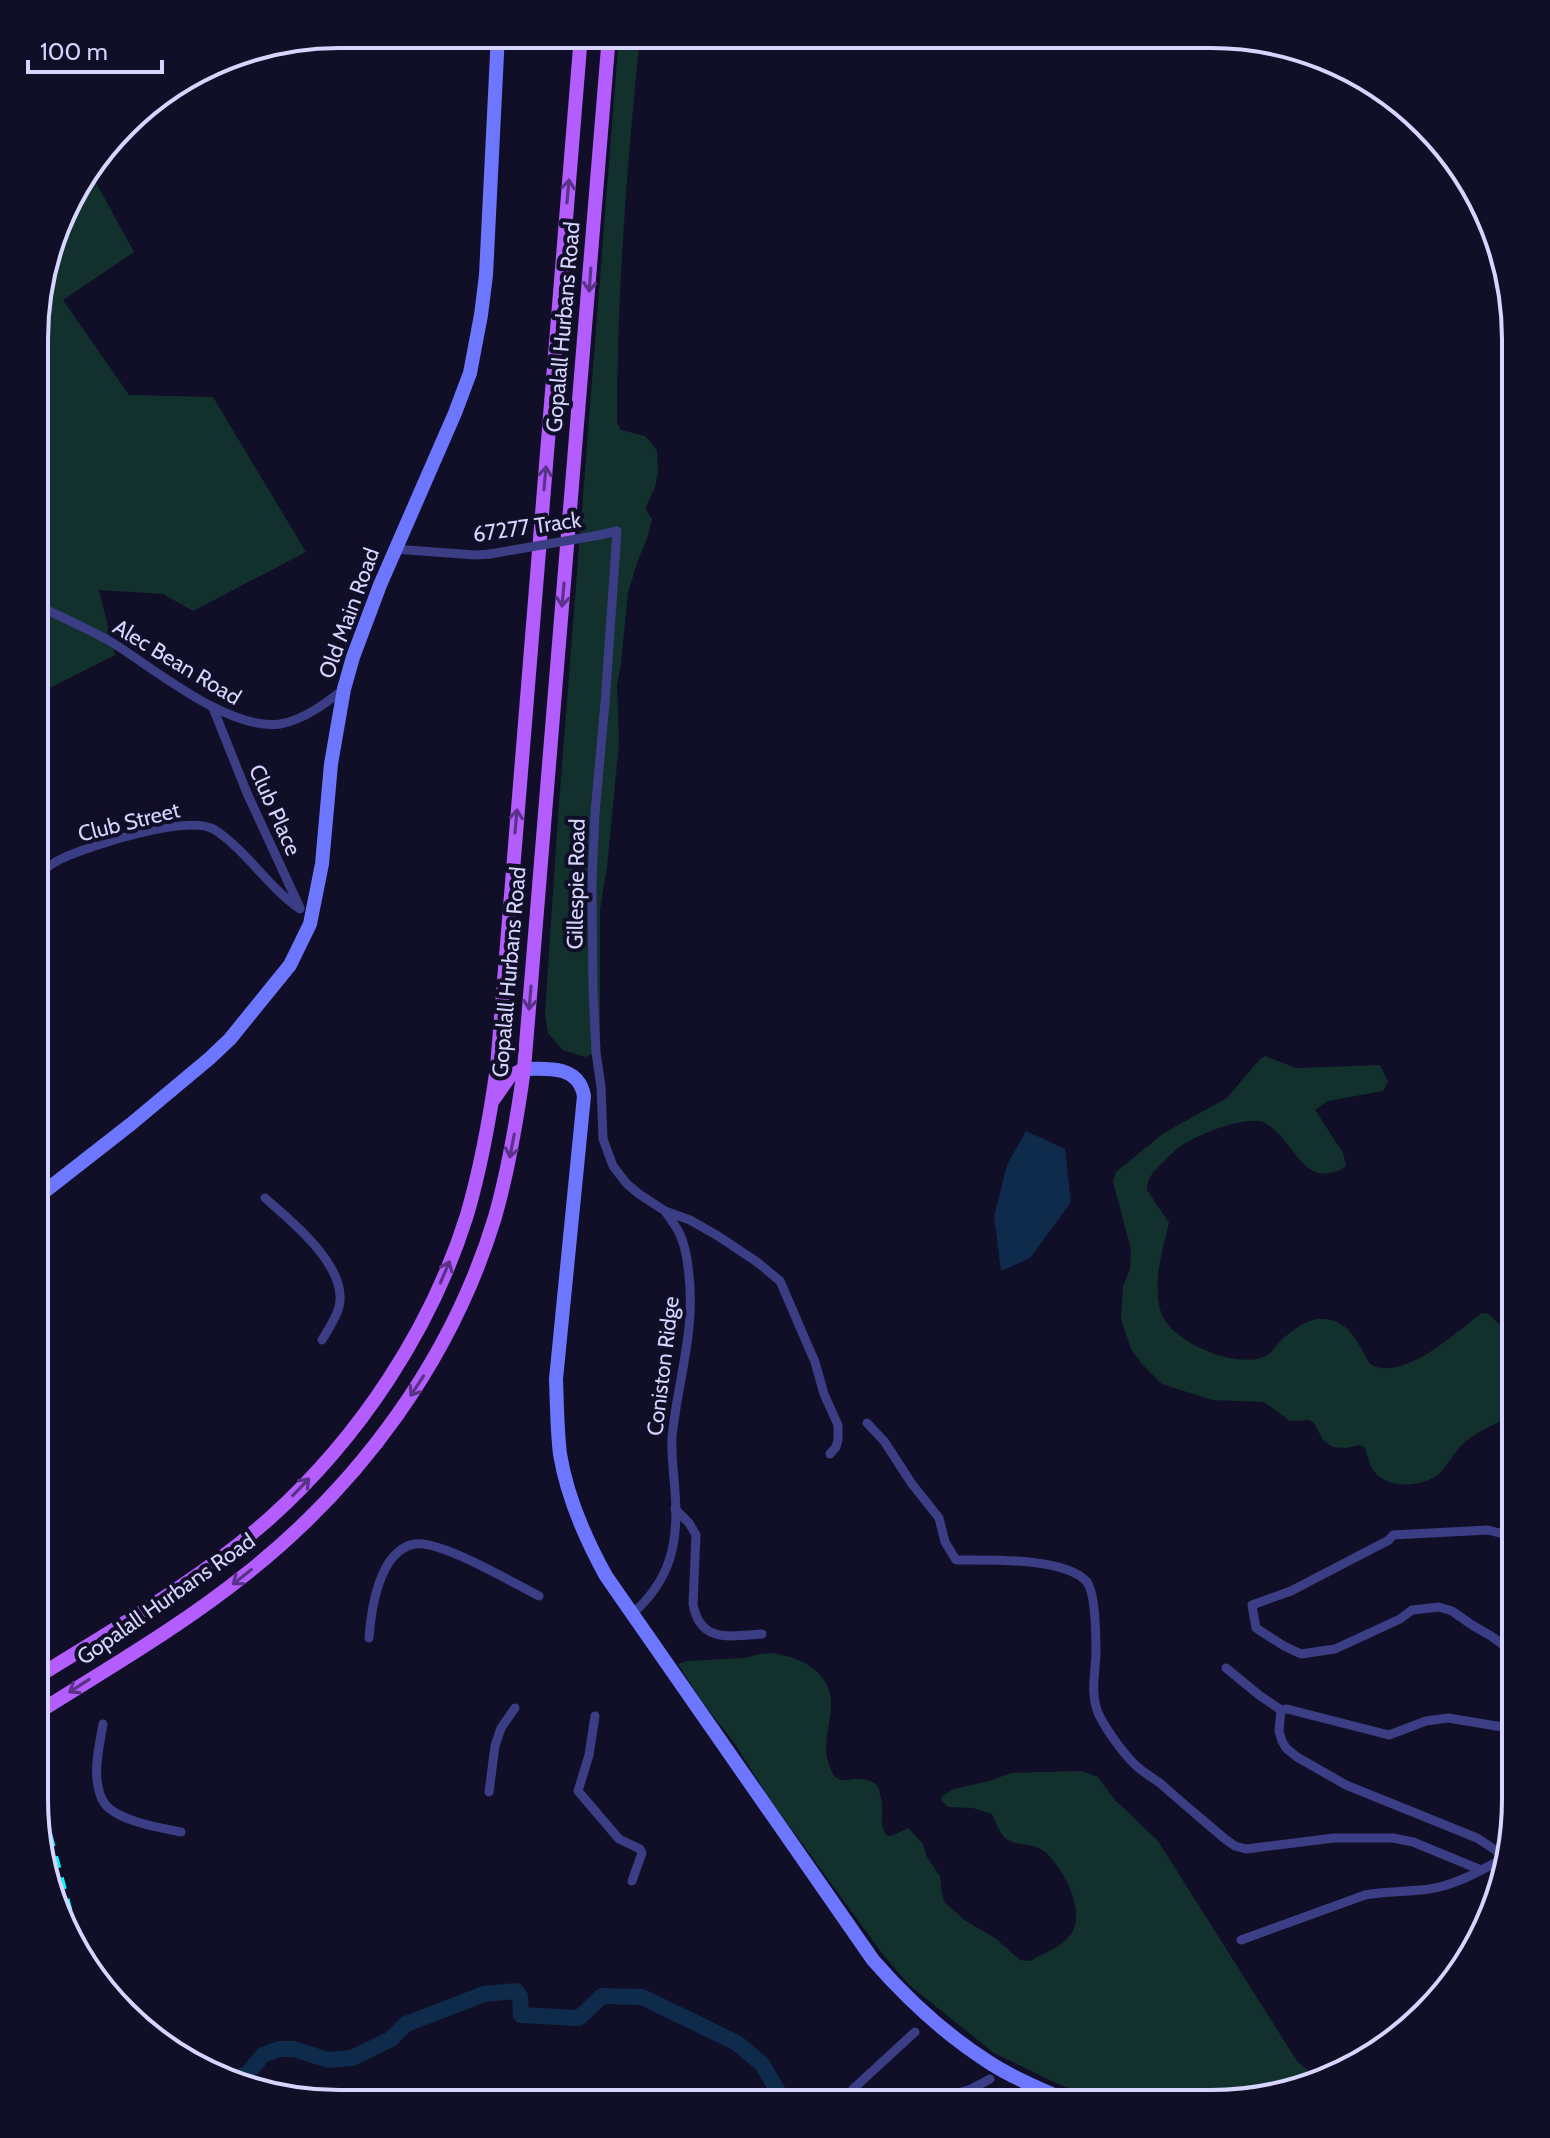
<svg xmlns="http://www.w3.org/2000/svg" width="1550" height="2138" font-family="Cabin,sans-serif">
<style>
.green{fill:#12312d}
.water{fill:#0e2b4c}
.lines{fill:none;stroke-linecap:round;stroke-linejoin:round}
.river{stroke:#0e2b4c;stroke-width:16}
.street{stroke:#3b3e85;stroke-width:9}
.secondary{stroke:#6d76fe;stroke-width:14}
.primary{stroke:#b45dfe;stroke-width:14}
.rail{stroke:#02fafe;stroke-width:3;stroke-dasharray:12 10;stroke-linecap:butt}
.street-bridge{stroke:#3b3e85;stroke-width:9}
.oneway{stroke:#5a3288}
.labels{text-anchor:middle;dominant-baseline:central;stroke-width:8;stroke-linejoin:round;paint-order:stroke}
.street-label{font-size:22px;fill:#d6d5ff;stroke:#110f27}
.rim{fill:none;stroke:#d6d5ff;stroke-width:4}
</style>
<rect width="100%" height="100%" fill="#110f27"/>
<!-- green -->
<g class="green">
<path d="M619 35H640C627 164 617 292 617 422L621 430 645 436 657 450 658 473 655 487 646 507 647 512 652 519 648 536 638 560 628 592 621 664 617 685 619 743 607 867 600 909V1051L585 1057 563 1050 548 1033 545 1014 558 816Z"/>
<polygon points="89,170 134,252 63,300 129,395 213,397 306,552 193,611 163,594 99,590 115,655 36,695 37,299 75,187"/>
<path d="M1265 1056 1296 1068 1380 1065 1388 1081 1383 1091 1328 1101 1315 1110 1343 1153 1346 1165C1341 1171 1337 1171 1330 1173 1300 1179 1290 1135 1265 1123 1247 1114 1200 1134 1184 1144 1177 1148 1171 1154 1165 1160 1157 1168 1146 1177 1147 1190L1169 1223C1162 1252 1153 1280 1160 1309 1167 1341 1234 1369 1264 1357 1270 1355 1272 1350 1277 1345 1286 1335 1304 1320 1318 1319 1349 1317 1357 1342 1370 1364 1374 1366 1377 1368 1382 1368 1413 1372 1456 1333 1480 1314L1487 1313 1516 1339 1515 1414C1499 1423 1479 1430 1466 1441 1455 1450 1451 1461 1442 1471 1427 1487 1388 1491 1374 1471 1369 1465 1368 1455 1365 1448L1359 1445 1346 1448 1333 1447 1323 1440 1314 1423 1309 1420 1290 1421 1264 1402 1212 1400 1162 1384 1142 1364 1131 1349 1121 1319 1123 1287 1130 1269 1131 1250 1113 1181 1116 1172 1164 1133 1227 1098 1260 1059Z"/>
<path d="M773 1653C790 1656 806 1661 818 1673 846 1701 819 1731 828 1762 830 1767 832 1775 837 1778 843 1783 854 1778 861 1779 868 1779 873 1782 878 1786 880 1793 882 1800 882 1808 882 1819 880 1826 887 1836H891L908 1828 923 1844 927 1857 940 1876 942 1894 945 1903 966 1921 995 1938 1020 1960 1031 1961 1035 1958C1047 1952 1063 1946 1071 1934 1087 1912 1063 1867 1044 1851 1033 1842 1014 1847 1004 1837 999 1832 995 1820 992 1814L973 1808 948 1807 941 1800 942 1796 954 1789 989 1781 1011 1773 1081 1771 1098 1777 1114 1799 1158 1841 1297 2061 1318 2079 1212 2104H1107L1054 2082 994 2053 909 1985 881 1952 769 1798 735 1744 701 1700 678 1664 687 1661 745 1658 760 1654Z"/>
</g>
<!-- water -->
<polygon class="water" points="1026,1131 1065,1149 1071,1202 1030,1258 1001,1271 994,1216 1007,1165"/>
<g class="lines">
<!-- river -->
<polyline class="river" points="238,2078 248,2073 263,2055 279,2049 294,2049 328,2060 352,2058 391,2039 406,2024 484,1994 516,1991 520,1996 521,2015 579,2018 602,1996 642,1997 737,2043 762,2064 779,2093 781,2103"/>
<!-- street -->
<g class="street">
<polyline points="600,535 617,531 605,703 595,813 592,882 593,989 596,1052 601,1087 603,1139 613,1166 627,1184 639,1194 665,1211 690,1220 718,1236 757,1262 780,1281 815,1362 824,1394 838,1425 838,1440 836,1447 830,1454"/>
<polyline points="394,549 475,555 490,554"/>
<path d="M36 605C62 617 89 629 113 643 156 670 229 731 280 724 304 720 326 703 344 689"/>
<polyline points="213,708 247,793 300,908"/>
<path d="M36 876C44 870 52 863 61 859 89 846 189 813 215 830 247 851 268 887 300 909"/>
<path d="M265 1198C291 1221 349 1267 339 1307 336 1318 328 1330 322 1340"/>
<path d="M867 1423 884 1441 912 1484 939 1518 945 1542 956 1560C987 1560 1065 1557 1087 1582 1096 1594 1096 1639 1096 1654 1095 1674 1090 1696 1099 1715 1107 1731 1126 1758 1140 1769 1146 1774 1153 1778 1160 1783 1181 1802 1203 1820 1225 1839L1235 1846 1246 1849 1334 1838H1393L1413 1842 1481 1870"/>
<path d="M675 1509 689 1523 696 1535 693 1604C700 1644 731 1636 762 1634"/>
<path d="M632 1614C671 1580 679 1542 675 1492 674 1474 671 1456 672 1437 678 1378 697 1328 688 1267 687 1257 685 1247 681 1237 678 1228 671 1220 665 1211"/>
<path d="M369 1638C371 1610 379 1550 415 1544 441 1540 513 1583 539 1596"/>
<polyline points="1515,1657 1509,1649 1491,1636 1472,1625 1452,1611 1439,1607 1412,1610 1400,1619 1335,1649 1301,1654 1284,1646 1256,1628 1252,1605 1291,1591 1389,1540 1393,1535 1488,1530 1515,1537"/>
<polyline points="1226,1668 1259,1695 1281,1710 1279,1731 1282,1741 1286,1748 1297,1757 1346,1785 1477,1838 1506,1857 1508,1856"/>
<polyline points="1281,1710 1287,1709 1389,1735 1426,1721 1448,1718 1515,1729"/>
<polyline points="595,1716 589,1755 578,1791 619,1839 640,1849 642,1853 632,1881"/>
<path d="M103 1724C100 1742 95 1762 97 1780 98 1788 100 1798 105 1804 118 1821 161 1828 181 1832"/>
<polyline points="489,1792 495,1746 501,1728 515,1708"/>
<path d="M1241 1940 1365 1895C1386 1891 1407 1892 1429 1889 1457 1885 1481 1870 1506 1857"/>
<polyline points="853,2089 915,2032"/>
<polyline points="926,2103 971,2089 990,2079"/>
<polyline points="1016,2103 1026,2086"/>
</g>
<!-- secondary -->
<g class="secondary">
<path d="M524 1069C549 1068 579 1066 584 1096L556 1379C557 1404 557 1429 560 1454 567 1497 585 1538 606 1576L873 1960C907 1999 946 2035 990 2063 1016 2080 1046 2091 1074 2104"/>
<polyline points="35,1199 131,1124 210,1058 230,1039 290,965 310,924 322,864 331,764 344,689 353,657 380,585 455,413 470,373 481,315 486,275 498,34"/>
</g>
<!-- primary -->
<g class="primary">
<polyline points="494,1099 510,1076 524,1069"/>
<path d="M34 1679C114 1629 199 1581 270 1518 359 1438 431 1330 467 1215 481 1167 490 1117 497 1067L581 35"/>
<path d="M34 1715C105 1670 180 1627 246 1574 361 1483 452 1359 495 1217 509 1168 517 1119 524 1069L609 35"/>
</g>
<!-- rail -->
<polyline class="rail" points="34,1771 85,1963"/>
<!-- street-bridge -->
<polyline class="street-bridge" points="490,554 600,535"/>
</g>
<!-- one-way arrows -->
<defs><path id="oneway-shaft" d="M-6 0H5M1.5-3L5.5 0L1.5 3" fill="none" stroke-width="1.6" stroke-linecap="round" stroke-linejoin="round" transform="scale(2)"/></defs>
<g class="oneway">
<use href="#oneway-shaft" transform="translate(568 191) rotate(-85)"/>
<use href="#oneway-shaft" transform="translate(590 280) rotate(94)"/>
<use href="#oneway-shaft" transform="translate(545 478) rotate(-85)"/>
<use href="#oneway-shaft" transform="translate(563 595) rotate(95)"/>
<use href="#oneway-shaft" transform="translate(516 821) rotate(-85)"/>
<use href="#oneway-shaft" transform="translate(530 998) rotate(95)"/>
<use href="#oneway-shaft" transform="translate(512 1146) rotate(101)"/>
<use href="#oneway-shaft" transform="translate(445 1272) rotate(-67)"/>
<use href="#oneway-shaft" transform="translate(417 1386) rotate(123)"/>
<use href="#oneway-shaft" transform="translate(301 1487) rotate(-46)"/>
<use href="#oneway-shaft" transform="translate(242 1577) rotate(142)"/>
<use href="#oneway-shaft" transform="translate(79 1686) rotate(147)"/>
</g>
<g class="labels">
<!-- street labels -->
<g class="street-label">
<text transform="translate(563 327) rotate(-85)">Gopalall Hurbans Road</text>
<text transform="translate(527 527) rotate(-8)">67277 Track</text>
<text transform="translate(349 613) rotate(-70)">Old Main Road</text>
<text transform="translate(177 662) rotate(31)">Alec Bean Road</text>
<text transform="translate(275 810) rotate(66)">Club Place</text>
<text transform="translate(129 822) rotate(-14)">Club Street</text>
<text transform="translate(576 884) rotate(-89)">Gillespie Road</text>
<text transform="translate(509 972) rotate(-85)">Gopalall Hurbans Road</text>
<text transform="translate(663 1366) rotate(-83)">Coniston Ridge</text>
<text transform="translate(166 1599) rotate(-35)">Gopalall Hurbans Road</text>
</g>
</g>
<!-- crop -->
<path d="M0 0H1550V2138H0ZM339 48H1211A291 291 0 0 1 1502 339V1799A291 291 0 0 1 1211 2090H339A291 291 0 0 1 48 1799V339A291 291 0 0 1 339 48Z" fill="#110f27" fill-rule="evenodd"/>
<path class="rim" d="M339 48H1211A291 291 0 0 1 1502 339V1799A291 291 0 0 1 1211 2090H339A291 291 0 0 1 48 1799V339A291 291 0 0 1 339 48Z"/>
<!-- scale -->
<path d="M28 60v12h134v-12" fill="none" stroke="#d6d5ff" stroke-width="4"/>
<text x="40" y="60" font-size="24" fill="#d6d5ff" stroke="#110f27" stroke-width="6" paint-order="stroke">100 m</text>
</svg>
